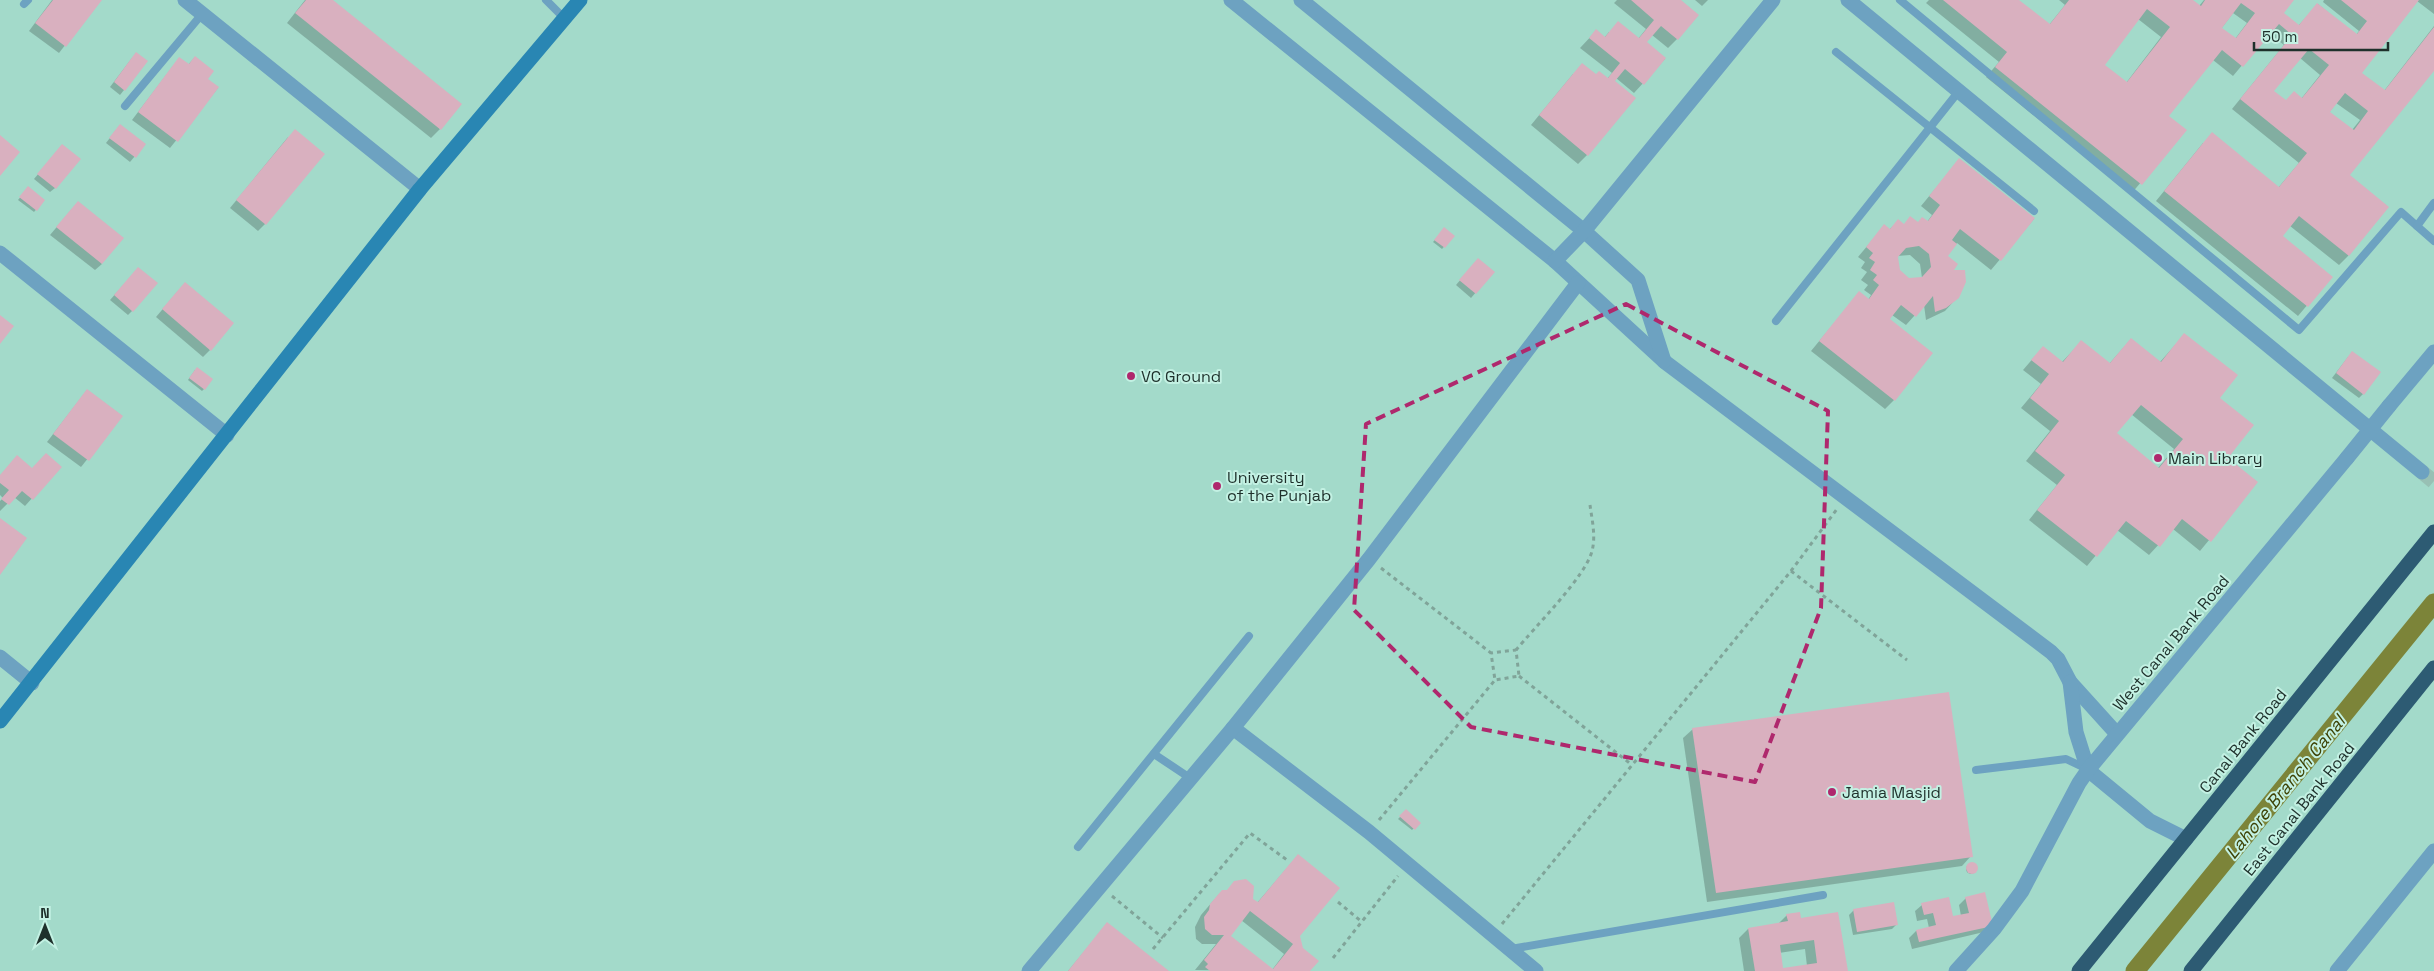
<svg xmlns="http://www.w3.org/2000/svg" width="2434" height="971" font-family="'Space Grotesk',sans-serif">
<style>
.built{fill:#a3daca}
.shadow{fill:#0003;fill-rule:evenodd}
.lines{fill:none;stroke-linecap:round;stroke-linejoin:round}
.canal{stroke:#7c8439;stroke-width:19}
.building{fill:#d9b0bf;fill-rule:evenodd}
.street-tunnel{stroke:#98c0b4;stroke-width:15;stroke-dasharray:15 8;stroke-linecap:butt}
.path{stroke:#80a499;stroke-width:3;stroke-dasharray:4 4;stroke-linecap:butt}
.lane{stroke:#6da2c1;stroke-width:8}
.street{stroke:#6da2c1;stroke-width:15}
.secondary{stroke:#2986b3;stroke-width:15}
.highway{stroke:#2d5b73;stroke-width:15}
.street-bridge{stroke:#6da2c1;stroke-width:15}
.marked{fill:none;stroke:#af286d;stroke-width:4;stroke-dasharray:10 6;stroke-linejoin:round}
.poi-dot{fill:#af286d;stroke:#c3f1e3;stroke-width:2}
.labels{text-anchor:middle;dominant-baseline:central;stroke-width:4;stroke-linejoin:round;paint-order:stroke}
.poi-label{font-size:16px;fill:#1e302b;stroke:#c3f1e3;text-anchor:start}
.street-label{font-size:16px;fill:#1e302b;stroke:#c3f1e3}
.water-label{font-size:18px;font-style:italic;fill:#3d4205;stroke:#c3f1e3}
</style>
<rect width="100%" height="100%" fill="#b6e4d6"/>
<!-- built -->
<rect class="built" x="0" y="0" width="2434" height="971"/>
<!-- shadow -->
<g class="shadow">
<polygon points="52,0 100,0 59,53 29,31"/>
<polygon points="305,0 331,0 440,129 431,138 287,23"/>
<polygon points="1617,0 1679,0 1677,39 1668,48 1652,35 1645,43 1665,59 1634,93 1616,78 1587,155 1578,164 1531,125 1573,74 1607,79 1612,73 1580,48 1596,31 1604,38 1609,32 1638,39 1646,29 1614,3"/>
<polygon points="1695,0 1708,0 1702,6"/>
<path d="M1929 0H2017L2049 25 2065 5 2059 0H2191L2199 6 2204 0H2293L2282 13 2298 26 2318 4 2356 35 2359 31 2323 2 2324 0H2434V14L2417 1 2361 73 2384 91 2434 26V69L2348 175 2388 207 2348 256 2339 265 2290 226 2281 236 2331 277 2298 316 2156 201 2203 143 2278 188 2299 163 2232 109 2284 45 2269 33 2233 76 2213 60 2167 116 2185 130 2131 194 1986 77 1999 62 1926 3ZM2233 13 2247 23 2235 39 2221 29ZM2138 19 2161 37 2126 83 2103 65ZM2300 58 2320 75 2301 99 2285 101 2273 91ZM2336 103 2360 120 2352 130 2329 113Z"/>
<polygon points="195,57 206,79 218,88 170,148 132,120 173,66 188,65"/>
<polygon points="132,58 124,90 120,95 110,87"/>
<polygon points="116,130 145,144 130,162 106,143"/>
<polygon points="288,137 265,224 258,231 230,208"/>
<polygon points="58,150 55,188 50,192 34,179"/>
<path d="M1959 160 2034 219 1991 270 1957 243 1946 256 1951 271 1954 301 1945 311 1926 320 1924 305 1906 325 1892 315 1889 319 1894 400 1885 409 1811 351 1859 293 1868 300 1871 295 1864 290 1868 285 1861 280 1867 272 1861 268 1865 262 1858 257 1884 226 1889 230 1898 221 1903 225 1927 222 1932 215 1921 206ZM1910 255 1920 264 1922 278 1909 279 1898 271 1897 256Z"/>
<polygon points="28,188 44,200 34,212 18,200"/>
<polygon points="72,209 102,264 95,270 50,235"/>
<polygon points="1444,229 1453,236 1442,249 1433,242"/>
<polygon points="1474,264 1493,272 1471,298 1456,285"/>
<polygon points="134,273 132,311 128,315 110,300"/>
<polygon points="178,291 210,350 203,357 156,317"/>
<path d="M2184 335 2218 398 2226 458 2257 482 2200 551 2173 529 2149 555 2117 530 2087 566 2029 520 2057 485 2026 461 2050 431 2021 408 2041 384 2023 370 2043 347 2062 362 2081 342 2109 364 2131 339 2160 362ZM2131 414 2174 449 2158 468 2115 433Z"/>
<polygon points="2348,357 2363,394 2359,398 2332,378"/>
<polygon points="195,370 204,389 202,391 188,380"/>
<polygon points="87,390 122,416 81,467 47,442"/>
<polygon points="60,467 25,506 14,497 0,511 0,501 3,498 0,495 0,475"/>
<polygon points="1693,729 1971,856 1962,866 1707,902 1683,738"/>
<polygon points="1406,811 1419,823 1412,830 1398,819"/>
<path d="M1298 855 1299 936 1308 971 1195 970 1216 944H1202L1196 939 1195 927 1201 915 1213 901 1222 891 1252 899 1257 903ZM1241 920 1284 954 1272 970 1229 936Z"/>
<circle cx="1971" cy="869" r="5"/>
<polygon points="1966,898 1991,926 1984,932 1912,949 1909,938 1916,931 1929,928 1927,919 1917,921 1915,911 1922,905 1952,918 1961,916 1959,905"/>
<polygon points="1854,910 1896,925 1892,929 1853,935 1849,915"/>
<path d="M1787 915 1800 920 1846 971H1744L1739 938 1748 929 1778 924ZM1805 949 1807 966 1782 969 1779 953Z"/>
<polygon points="1107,924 1167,971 1068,971"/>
</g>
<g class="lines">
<!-- canal -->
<polyline class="canal" points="2135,971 2434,603"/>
</g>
<!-- building -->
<g class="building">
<polygon points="53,0 102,0 66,47 35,23"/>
<polygon points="306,0 333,0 462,104 441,130 295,13"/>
<polygon points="1631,0 1681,0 1699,15 1678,40 1661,26 1647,42 1666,58 1644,85 1625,69 1615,81 1636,98 1588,156 1539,115 1582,63 1596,74 1599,71 1608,78 1620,63 1589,38 1596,29 1605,37 1618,21 1639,38 1654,20"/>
<path d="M1943 0H2019L2050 24 2069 0H2193L2201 6 2205 0H2294L2284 13 2299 25 2317 3 2357 34 2367 21 2341 0H2419L2362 73 2385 90 2434 27V71L2350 175 2389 207 2349 256 2299 216 2283 236 2333 277 2308 307 2164 191 2212 132 2279 187 2307 153 2240 99 2292 35 2279 24 2243 67 2222 50 2169 116 2187 130 2142 185 1995 67 2007 52ZM2241 3 2255 13 2236 38 2222 28ZM2147 9 2170 27 2127 82 2105 65ZM2309 49 2329 65 2302 98 2294 91 2286 100 2274 91ZM2345 93 2368 111 2354 130 2330 112Z"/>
<polygon points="136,52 148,61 125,91 114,82"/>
<polygon points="195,56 214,71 208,79 219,87 178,142 138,112 179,57 189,64"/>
<polygon points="120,124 146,144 136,158 109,138"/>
<polygon points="295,129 325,154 266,225 236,200"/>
<polygon points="0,135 20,152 0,176"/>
<polygon points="62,144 81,159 56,189 37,174"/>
<path d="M1959 158 2035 218 2001 261 1960 229 1952 240 1957 244 1948 256 1958 264 1954 270H1965L1966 282 1959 298 1946 308 1935 312 1933 296 1916 317 1901 305 1890 319 1933 353 1895 401 1819 341 1859 291 1869 299 1879 285 1873 280 1877 275 1870 270 1875 262 1869 258 1873 253 1866 247 1884 224 1890 229 1898 219 1904 224 1910 216 1918 222 1922 217 1928 221 1940 205 1929 196ZM1919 246 1929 254 1931 267 1922 277 1909 278 1900 270 1898 257 1906 248Z"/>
<polygon points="28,186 45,200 37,211 19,197"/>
<polygon points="78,201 124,238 102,264 56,227"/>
<polygon points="1444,227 1455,236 1445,248 1434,240"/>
<polygon points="1478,258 1495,272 1476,294 1459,280"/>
<polygon points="138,267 158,283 133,312 114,295"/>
<polygon points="185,282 234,323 211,351 162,309"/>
<polygon points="0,315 14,326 0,344"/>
<path d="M2184 333 2238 375 2220 398 2254 425 2228 458 2258 482 2211 542 2182 519 2160 547 2126 521 2097 557 2037 510 2065 475 2035 451 2059 421 2030 398 2049 374 2031 360 2043 346 2063 362 2081 340 2110 363 2131 338 2161 362ZM2141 405 2183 439 2159 468 2117 433Z"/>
<polygon points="2352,351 2381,372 2364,395 2336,373"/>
<polygon points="197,367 213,379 205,390 189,378"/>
<polygon points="87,389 123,416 89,461 53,434"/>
<polygon points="46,453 62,467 33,500 22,491 9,505 1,499 9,490 0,483 0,475 17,455 32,468"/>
<polygon points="0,518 27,538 0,575"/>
<polygon points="1949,692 1973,857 1716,893 1692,728"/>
<polygon points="1406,809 1421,823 1415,830 1399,816"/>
<path d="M1298 854 1340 888 1300 936 1303 948 1319 961 1310 971H1210L1205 967 1208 964 1204 960 1224 935H1212L1205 929 1204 917 1209 910 1210 904 1222 890H1227L1234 881 1246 879 1254 886 1253 899 1258 902ZM1250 911 1293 944 1273 969 1231 936Z"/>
<circle cx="1972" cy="868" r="6"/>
<polygon points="1985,892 1993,926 1919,942 1916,930 1936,925 1933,913 1924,915 1921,903 1949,897 1953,916 1969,913 1965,897"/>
<polygon points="1894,902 1898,925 1857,932 1853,909"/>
<path d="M1800 912 1801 918 1838 912 1848 971H1755L1748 928 1788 921 1786 914ZM1814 940 1817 963 1783 968 1780 945Z"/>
<polygon points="1107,922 1169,971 1068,971"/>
</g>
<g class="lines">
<!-- street-tunnel -->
<polyline class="street-tunnel" points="2422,472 2434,482"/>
<!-- path -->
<g class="path">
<polyline points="1381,568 1491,653 1495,680 1519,676 1516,650 1491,653"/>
<polyline points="1791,571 1907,660"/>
<path d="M1516 650C1534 628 1586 576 1592 551 1596 536 1592 520 1590 505"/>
<polyline points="1519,676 1632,765"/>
<polyline points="1379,820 1495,680"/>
<polyline points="1112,896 1163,938"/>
<polyline points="1338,902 1362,922"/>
<polyline points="1502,924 1791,571 1837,509"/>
<polyline points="1153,949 1250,833 1287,860"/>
<polyline points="1333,958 1398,876"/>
</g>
<!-- lane -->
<g class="lane">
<polyline points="546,0 564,18"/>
<polyline points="1900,0 2299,330 2401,212 2434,241"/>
<polyline points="24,4 28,0"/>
<polyline points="1836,52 2034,211"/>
<polyline points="125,106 202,14"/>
<polyline points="2417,226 2434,203"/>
<polyline points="1776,321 1959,91"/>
<polyline points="1154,754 1190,778"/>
<polyline points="1976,770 2066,759 2087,769"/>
<polyline points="1078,847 1249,636"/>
<polyline points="1511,949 1823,895"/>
</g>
<!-- street -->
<g class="street">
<polyline points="185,0 420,189"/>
<polyline points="1231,0 1555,261 1665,362 2051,652 2058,659 2070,682 2117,734"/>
<polyline points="1301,0 1584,231 1638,280 1664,361"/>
<polyline points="1848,0 2422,472"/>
<polyline points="0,253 227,435"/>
<polyline points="1555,261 1584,231 1773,0"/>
<polyline points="2389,406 2434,352"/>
<polyline points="0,657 32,683"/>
<polyline points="2070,682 2076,732 2088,770 2150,821 2186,839"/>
<polyline points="1233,728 1369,832 1536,971"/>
<polyline points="1029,971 1233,728 1369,559 1578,283"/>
<polyline points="1956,971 1994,929 2022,891 2079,783 2088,770 2347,458"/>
<polyline points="2337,971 2434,851"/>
</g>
<!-- secondary -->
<polyline class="secondary" points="0,721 420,189 580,0"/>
<!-- highway -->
<g class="highway">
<polyline points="2079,971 2434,532"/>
<polyline points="2191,971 2434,668"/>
</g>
<!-- street-bridge -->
<polyline class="street-bridge" points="2347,458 2389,406"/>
</g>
<!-- marked area -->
<path class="marked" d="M1626 304 1828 411 1821 608 1755 782 1471 727 1354 610 1366 424Z"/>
<!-- markers -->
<g class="poi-dot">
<circle cx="1131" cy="376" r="5"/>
<circle cx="2158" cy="458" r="5"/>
<circle cx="1217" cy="486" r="5"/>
<circle cx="1832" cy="792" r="5"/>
</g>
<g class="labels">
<!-- poi labels -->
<g class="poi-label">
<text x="1141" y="376">VC Ground</text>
<text x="2168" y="458">Main Library</text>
<text x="1227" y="477">University<tspan x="1227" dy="18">of the Punjab</tspan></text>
<text x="1842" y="792">Jamia Masjid</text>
</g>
<!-- street labels -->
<g class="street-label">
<text transform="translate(2171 643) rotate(-50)">West Canal Bank Road</text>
<text transform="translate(2243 741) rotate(-51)">Canal Bank Road</text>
<text transform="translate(2299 809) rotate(-51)">East Canal Bank Road</text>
</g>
<!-- water labels -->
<g class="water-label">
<text transform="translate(2285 787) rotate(-51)">Lahore Branch Canal</text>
</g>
</g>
<!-- north arrow -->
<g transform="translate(45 926)" stroke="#c3f1e3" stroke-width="4" paint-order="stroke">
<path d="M0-4L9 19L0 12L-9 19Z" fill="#1e302b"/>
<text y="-8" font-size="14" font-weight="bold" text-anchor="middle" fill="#1e302b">N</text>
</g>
<!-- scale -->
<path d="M2254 42v8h134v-8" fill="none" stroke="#1e302b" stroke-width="2.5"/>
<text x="2262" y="42" font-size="15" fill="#1e302b" stroke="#c3f1e3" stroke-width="4" paint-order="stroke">50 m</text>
</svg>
